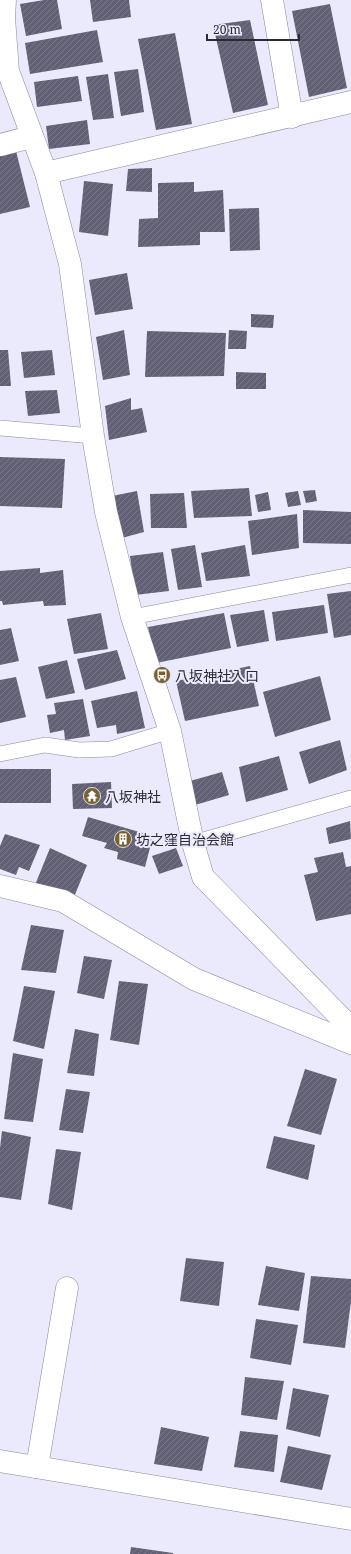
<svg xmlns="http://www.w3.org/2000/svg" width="351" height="1554" font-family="'Noto Serif','Noto Sans JP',serif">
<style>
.building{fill:url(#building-hatch)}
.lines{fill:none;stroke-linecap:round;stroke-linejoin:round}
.service-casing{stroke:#8b889e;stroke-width:16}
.minor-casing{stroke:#8b889e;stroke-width:23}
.service{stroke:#fff;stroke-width:15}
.minor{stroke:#fff;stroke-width:22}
.labels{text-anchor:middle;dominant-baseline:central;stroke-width:4;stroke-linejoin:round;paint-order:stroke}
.poi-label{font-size:14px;fill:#2b2a32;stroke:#ebe9fc;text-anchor:start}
</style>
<defs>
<pattern id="building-hatch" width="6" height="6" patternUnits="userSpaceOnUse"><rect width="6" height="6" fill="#626074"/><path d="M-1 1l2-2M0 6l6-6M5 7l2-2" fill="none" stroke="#797888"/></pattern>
</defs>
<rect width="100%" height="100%" fill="#ebe9fc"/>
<!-- building -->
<g class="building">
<polygon points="44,0 57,0 62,29 26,36 20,4"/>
<polygon points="90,0 129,0 131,17 93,22"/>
<polygon points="330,4 347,88 309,97 292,11"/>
<polygon points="250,20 268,105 233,113 213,25"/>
<polygon points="97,30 103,62 30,74 25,43"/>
<polygon points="175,33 192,124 156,130 138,39"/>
<polygon points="138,69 144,112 121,116 114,72"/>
<polygon points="108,74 114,118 93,120 86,77"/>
<polygon points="78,76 82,101 37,107 34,82"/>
<polygon points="87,120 90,144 49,149 46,126"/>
<polygon points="16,151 30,207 0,214 0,155"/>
<polygon points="152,168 152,192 126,191 128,169"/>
<polygon points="84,181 113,184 108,236 79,232"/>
<polygon points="194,182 194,192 223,190 225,232 200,232 200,245 138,247 139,219 158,218 158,183"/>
<polygon points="259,208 260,250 230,251 229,209"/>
<polygon points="127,273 133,309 95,315 89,280"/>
<polygon points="251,314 274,315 273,328 251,327"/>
<polygon points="124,330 130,375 103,380 96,337"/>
<polygon points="229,330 247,331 246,349 228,349"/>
<polygon points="147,331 226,333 224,376 145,377"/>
<polygon points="0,350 8,350 11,386 0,386"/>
<polygon points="52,350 55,375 24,378 21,352"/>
<polygon points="236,372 266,373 266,389 236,389"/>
<polygon points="57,390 60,413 28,416 25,391"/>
<polygon points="131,398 131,410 142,408 147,432 109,440 105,406"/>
<polygon points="0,457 65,459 62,508 0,506"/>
<polygon points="249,488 252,516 194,518 191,491"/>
<polygon points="315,490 317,501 306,503 303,491"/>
<polygon points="137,491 144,532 118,539 112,496"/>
<polygon points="298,491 301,505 288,507 285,493"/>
<polygon points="268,492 271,510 258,512 255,495"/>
<polygon points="184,493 187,528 151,528 150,494"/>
<polygon points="303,510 351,512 351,544 303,543"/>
<polygon points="297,514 299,548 252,555 248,521"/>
<polygon points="195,545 202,587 178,590 171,549"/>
<polygon points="245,545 250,576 206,581 201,553"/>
<polygon points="163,552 169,591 135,595 130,556"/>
<polygon points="40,568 40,573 63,570 66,605 44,606 43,601 3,605 2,601 0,601 0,571"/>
<polygon points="351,591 351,635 334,638 327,594"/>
<polygon points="324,605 328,633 276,641 272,612"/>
<polygon points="264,610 269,641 237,647 230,615"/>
<polygon points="101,613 108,649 74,654 67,619"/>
<polygon points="224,613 231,648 156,663 148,627"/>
<polygon points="11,628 19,661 0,665 0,630"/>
<polygon points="117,650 126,679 85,690 77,659"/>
<polygon points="67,660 75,693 46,699 38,667"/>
<polygon points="250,666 259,706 185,721 176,681"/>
<polygon points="320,676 331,720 275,737 263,692"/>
<polygon points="16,677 26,717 0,723 0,680"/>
<polygon points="137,691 145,728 117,734 116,725 97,728 91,701"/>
<polygon points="83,699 90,736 65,740 64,730 50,733 47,715 56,714 54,703"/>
<polygon points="340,740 347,770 309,784 299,752"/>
<polygon points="279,756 288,790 246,802 239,767"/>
<rect x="0" y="769" width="51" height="34"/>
<polygon points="222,772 229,795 195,805 190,781"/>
<polygon points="111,782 112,808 73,809 72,784"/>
<polygon points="88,817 153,836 145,867 117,859 118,852 104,848 107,843 82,836"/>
<polygon points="350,821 351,839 329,844 326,828"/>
<polygon points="5,834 40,845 29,871 19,867 16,875 0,869 0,846"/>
<polygon points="50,848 87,865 74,897 35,885"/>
<polygon points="176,848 183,866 159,874 152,856"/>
<polygon points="343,852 346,867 351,866 351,914 316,921 304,875 318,872 314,858"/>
<polygon points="31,925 64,930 56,973 21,970"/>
<polygon points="84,956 112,960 104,999 77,993"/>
<polygon points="119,981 148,984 139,1045 110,1040"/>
<polygon points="24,986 55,991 44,1049 13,1041"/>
<polygon points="75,1029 99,1034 94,1076 67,1073"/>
<polygon points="13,1053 43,1059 33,1122 4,1119"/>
<polygon points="305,1069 337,1079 321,1135 287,1126"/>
<polygon points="66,1089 90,1092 83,1133 59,1130"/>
<polygon points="2,1131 31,1137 21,1200 0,1197 0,1148"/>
<polygon points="274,1136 315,1145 308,1180 266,1168"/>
<polygon points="56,1149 81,1152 72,1210 48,1204"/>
<polygon points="186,1258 224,1262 219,1306 180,1301"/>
<polygon points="266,1266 305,1273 299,1311 258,1305"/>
<polygon points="311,1276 351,1279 351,1301 345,1348 303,1343"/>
<polygon points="256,1319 298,1325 291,1365 250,1358"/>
<polygon points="245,1377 284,1381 277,1420 241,1415"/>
<polygon points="293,1388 329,1395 320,1437 286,1429"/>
<polygon points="161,1427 209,1437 202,1471 154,1464"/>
<polygon points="240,1431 278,1435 274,1472 234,1467"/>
<polygon points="288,1446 331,1455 322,1490 280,1482"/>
<polygon points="131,1547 173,1553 173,1554 130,1554"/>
</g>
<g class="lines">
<!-- service casing -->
<g class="service-casing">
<g id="service">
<polyline points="0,428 93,436"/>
<polyline points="132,617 351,575"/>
<polyline points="0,754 45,745 79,750 111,749 170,731"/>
<polyline points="193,843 351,798"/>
</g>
</g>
<!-- minor casing -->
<g class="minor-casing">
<g id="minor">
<polyline points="5,0 4,18 8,71 46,173 70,264 93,436 106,512 132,617 170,731 193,843 203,877 351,1028"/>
<polyline points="272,0 292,117"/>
<polyline points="0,145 31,137"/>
<polyline points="46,173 351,102"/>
<polyline points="0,886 63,901 194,979 351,1043"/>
<polyline points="0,1461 351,1519"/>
<polyline points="37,1467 67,1288"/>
</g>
</g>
<!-- service -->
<use href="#service" class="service"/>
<!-- minor -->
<use href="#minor" class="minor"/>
</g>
<!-- icons -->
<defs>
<g id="bus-disc" transform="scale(0.9)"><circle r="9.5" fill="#786232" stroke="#ebe9fc"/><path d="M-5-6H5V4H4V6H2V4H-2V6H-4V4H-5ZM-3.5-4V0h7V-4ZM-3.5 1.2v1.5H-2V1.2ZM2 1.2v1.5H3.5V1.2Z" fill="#fff"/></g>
<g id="temple-disc" transform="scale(0.9)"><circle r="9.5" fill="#786232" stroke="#ebe9fc"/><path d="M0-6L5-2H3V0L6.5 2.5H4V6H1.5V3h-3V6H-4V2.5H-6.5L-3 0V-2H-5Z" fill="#fff"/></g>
<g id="building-disc" transform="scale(0.9)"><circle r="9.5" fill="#786232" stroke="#ebe9fc"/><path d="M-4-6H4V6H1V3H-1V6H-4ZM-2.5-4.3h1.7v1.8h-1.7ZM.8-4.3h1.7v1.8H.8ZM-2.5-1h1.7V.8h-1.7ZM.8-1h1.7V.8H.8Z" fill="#fff"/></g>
</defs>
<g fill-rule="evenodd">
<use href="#bus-disc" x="162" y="675"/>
<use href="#temple-disc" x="92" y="796"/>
<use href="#building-disc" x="123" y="839"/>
</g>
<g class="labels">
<!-- poi labels -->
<g class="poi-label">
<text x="175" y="675">八坂神社入口</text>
<text x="105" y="796">八坂神社</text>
<text x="136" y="839">坊之窪自治会館</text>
</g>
</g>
<!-- scale -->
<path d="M207 34v6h92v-6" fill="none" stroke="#2b2a32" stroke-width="2"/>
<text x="213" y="34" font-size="12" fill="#2b2a32" stroke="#ebe9fc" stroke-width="3" paint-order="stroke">20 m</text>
</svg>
